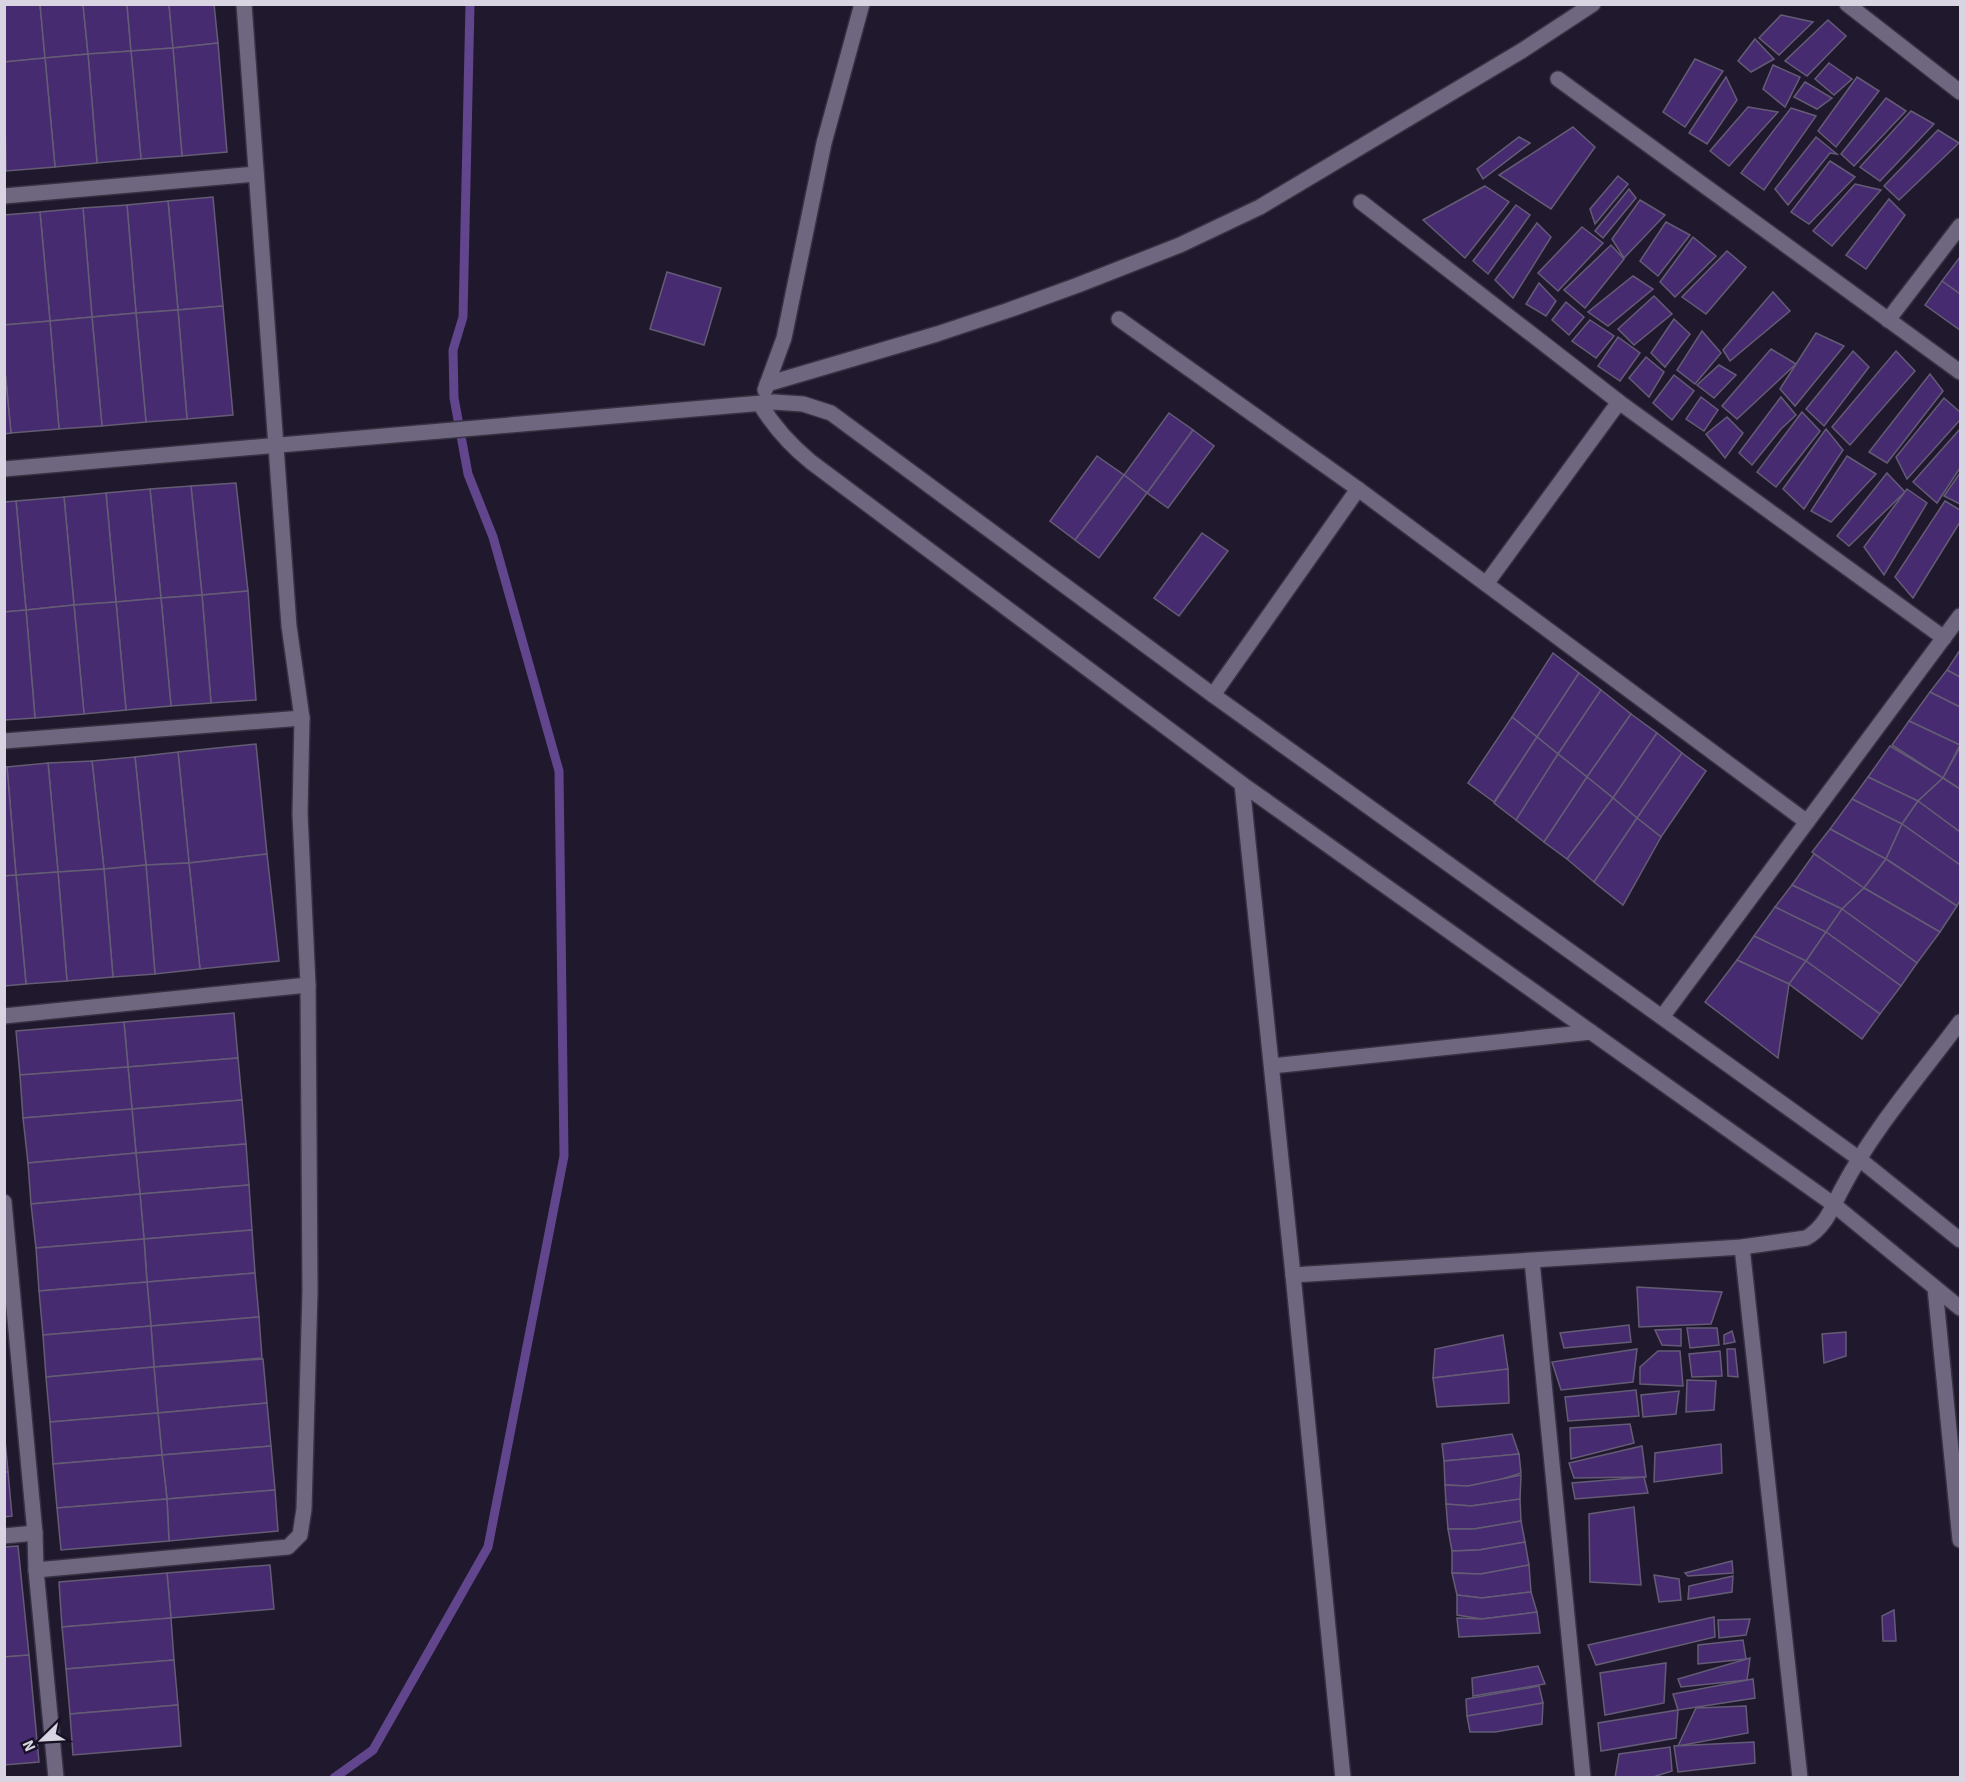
<svg xmlns="http://www.w3.org/2000/svg" width="1965" height="1782" font-family="'Source Sans 3',sans-serif">
<style>
.lines{fill:none;stroke-linecap:round;stroke-linejoin:round}
.stream{stroke:#61468e;stroke-width:9}
.building{fill:#472b70;stroke:#645c75;stroke-width:1.5}
.street-casing{stroke:#373242;stroke-width:18}
.secondary-casing{stroke:#373242;stroke-width:18}
.street{stroke:#6f6780;stroke-width:15}
.secondary{stroke:#6f6780;stroke-width:15}
</style>
<rect width="100%" height="100%" fill="#20192e"/>
<g class="lines">
<!-- stream -->
<polyline class="stream" points="334,1778 373,1750 488,1547 564,1156 559,771 493,537 468,474 454,398 453,350 463,317 470,4"/>
</g>
<!-- building -->
<g class="building">
<polygon points="4,4 40,4 45,58 4,62"/>
<polygon points="40,4 83,4 88,54 45,58"/>
<polygon points="83,4 127,4 131,51 88,54"/>
<polygon points="127,4 169,4 173,48 131,51"/>
<polygon points="169,4 214,4 218,43 173,48"/>
<polygon points="1781,15 1813,22 1779,55 1759,38"/>
<polygon points="1828,20 1846,36 1807,76 1785,61"/>
<polygon points="1755,39 1774,59 1751,72 1738,61"/>
<polygon points="218,43 227,152 182,156 173,48"/>
<polygon points="173,48 182,156 141,159 131,51"/>
<polygon points="131,51 141,159 97,163 88,54"/>
<polygon points="88,54 97,163 55,167 45,58"/>
<polygon points="45,58 55,167 6,171 4,62"/>
<polygon points="1695,59 1723,71 1685,127 1663,112"/>
<polygon points="1829,63 1852,79 1834,95 1815,79"/>
<polygon points="1773,65 1800,77 1785,107 1763,89"/>
<polygon points="1726,77 1737,100 1707,144 1689,133"/>
<polygon points="1857,77 1879,91 1836,147 1818,131"/>
<polygon points="1805,82 1832,98 1817,109 1794,97"/>
<polygon points="1886,98 1906,111 1854,166 1841,154"/>
<polygon points="1748,107 1778,112 1729,166 1710,151"/>
<polygon points="1791,108 1816,116 1764,190 1741,173"/>
<polygon points="1911,111 1934,124 1880,181 1860,167"/>
<polygon points="1573,127 1595,147 1551,209 1499,175"/>
<polygon points="1938,130 1959,143 1899,200 1884,186"/>
<polygon points="1519,137 1530,143 1483,179 1477,169"/>
<polygon points="1816,137 1837,154 1830,153 1788,205 1775,189"/>
<polygon points="1830,161 1855,177 1809,224 1791,212"/>
<polygon points="1618,176 1628,184 1595,224 1590,209"/>
<polygon points="1855,184 1881,190 1832,246 1813,231"/>
<polygon points="1485,186 1509,202 1465,258 1423,220"/>
<polygon points="1629,189 1636,198 1603,238 1595,231"/>
<polygon points="213,197 223,306 178,310 168,201"/>
<polygon points="1889,199 1905,215 1866,269 1846,255"/>
<polygon points="1640,200 1665,215 1624,258 1612,239"/>
<polygon points="168,201 178,310 136,313 127,205"/>
<polygon points="127,205 136,313 92,317 83,208"/>
<polygon points="1516,205 1530,215 1488,274 1473,261"/>
<polygon points="83,208 92,317 50,321 40,212"/>
<polygon points="40,212 50,321 4,325 4,215"/>
<polygon points="1666,222 1690,235 1658,276 1640,261"/>
<polygon points="1537,223 1551,237 1513,298 1495,280"/>
<polygon points="1582,227 1603,243 1558,291 1538,273"/>
<polygon points="1693,237 1716,256 1675,297 1660,282"/>
<polygon points="1611,245 1624,259 1585,308 1564,290"/>
<polygon points="1727,251 1746,267 1706,314 1682,297"/>
<polygon points="1960,257 1960,294 1942,281"/>
<polygon points="667,272 721,288 704,345 650,329"/>
<polygon points="1633,276 1653,289 1608,326 1588,312"/>
<polygon points="1942,281 1960,294 1960,330 1925,305"/>
<polygon points="1539,283 1556,301 1546,316 1526,304"/>
<polygon points="1773,292 1790,311 1730,361 1723,350"/>
<polygon points="1654,296 1672,314 1634,345 1618,329"/>
<polygon points="1566,302 1584,317 1569,335 1552,320"/>
<polygon points="223,306 233,415 187,419 178,310"/>
<polygon points="178,310 187,419 146,422 136,313"/>
<polygon points="136,313 146,422 102,426 92,317"/>
<polygon points="92,317 102,426 59,429 50,321"/>
<polygon points="1674,319 1690,334 1665,367 1651,353"/>
<polygon points="1590,320 1614,336 1596,358 1572,341"/>
<polygon points="50,321 59,429 11,433 4,361 4,325"/>
<polygon points="1702,331 1721,353 1695,384 1677,370"/>
<polygon points="1816,333 1844,346 1795,406 1780,389"/>
<polygon points="1618,337 1640,353 1620,381 1598,366"/>
<polygon points="1771,349 1796,364 1737,419 1722,406"/>
<polygon points="1853,351 1869,367 1824,426 1806,409"/>
<polygon points="1896,351 1915,371 1850,445 1832,427"/>
<polygon points="1646,357 1664,372 1649,397 1629,378"/>
<polygon points="4,361 11,433 4,434"/>
<polygon points="1719,365 1736,375 1714,398 1697,385"/>
<polygon points="1930,374 1943,391 1887,463 1869,452"/>
<polygon points="1674,375 1694,391 1672,420 1653,403"/>
<polygon points="1701,397 1718,410 1704,431 1686,419"/>
<polygon points="1781,397 1796,415 1781,429 1752,465 1739,453"/>
<polygon points="1944,398 1960,412 1960,420 1907,479 1896,457"/>
<polygon points="1802,412 1820,431 1776,487 1757,472"/>
<polygon points="1169,413 1193,430 1147,493 1124,475"/>
<polygon points="1727,417 1743,433 1725,458 1706,434"/>
<polygon points="1826,429 1843,450 1804,509 1783,489"/>
<polygon points="1960,429 1960,468 1937,503 1913,482"/>
<polygon points="1193,430 1214,446 1168,508 1147,493"/>
<polygon points="1097,456 1124,475 1075,540 1050,521"/>
<polygon points="1847,456 1876,474 1831,522 1811,511"/>
<polygon points="1887,473 1905,492 1849,546 1837,536"/>
<polygon points="1960,473 1960,504 1944,496"/>
<polygon points="1124,475 1147,493 1099,558 1075,540"/>
<polygon points="236,483 248,591 202,595 191,486"/>
<polygon points="191,486 202,595 161,598 150,489"/>
<polygon points="150,489 161,598 116,602 106,493"/>
<polygon points="1907,489 1927,503 1884,575 1864,547"/>
<polygon points="106,493 116,602 74,605 64,497"/>
<polygon points="64,497 74,605 26,610 16,501"/>
<polygon points="16,501 26,610 4,612 4,502"/>
<polygon points="1945,501 1960,510 1960,522 1913,598 1895,577"/>
<polygon points="1202,533 1228,551 1179,616 1154,598"/>
<polygon points="248,591 256,700 211,703 202,595"/>
<polygon points="202,595 211,703 171,706 161,598"/>
<polygon points="161,598 171,706 126,710 116,602"/>
<polygon points="116,602 126,710 84,714 74,605"/>
<polygon points="74,605 84,714 35,718 26,610"/>
<polygon points="26,610 35,718 4,720 4,612"/>
<polygon points="1960,650 1960,677 1947,670"/>
<polygon points="1553,653 1579,673 1537,737 1512,717"/>
<polygon points="1947,670 1960,677 1960,707 1930,692"/>
<polygon points="1579,673 1601,690 1558,754 1537,737"/>
<polygon points="1601,690 1631,714 1587,777 1558,754"/>
<polygon points="1930,692 1960,707 1960,745 1909,721"/>
<polygon points="1631,714 1657,733 1613,798 1587,777"/>
<polygon points="1512,717 1537,737 1494,802 1468,783"/>
<polygon points="1909,721 1960,745 1943,778 1892,745"/>
<polygon points="1657,733 1682,753 1637,818 1613,798"/>
<polygon points="1537,737 1558,754 1516,820 1494,803"/>
<polygon points="256,744 267,854 189,863 178,752"/>
<polygon points="1890,746 1943,778 1918,801 1868,777"/>
<polygon points="1960,747 1960,789 1943,778"/>
<polygon points="178,752 189,863 146,865 135,757"/>
<polygon points="1682,753 1706,771 1661,837 1637,818"/>
<polygon points="1558,754 1587,777 1544,842 1516,820"/>
<polygon points="135,757 146,865 104,869 92,761"/>
<polygon points="92,761 104,869 58,872 48,763"/>
<polygon points="48,763 58,872 16,875 7,767"/>
<polygon points="4,767 7,767 16,875 4,876"/>
<polygon points="1587,777 1613,798 1567,859 1544,842"/>
<polygon points="1868,777 1918,801 1902,824 1852,799"/>
<polygon points="1943,778 1960,789 1960,832 1918,801"/>
<polygon points="1613,798 1637,818 1594,882 1567,859"/>
<polygon points="1852,799 1902,824 1886,859 1830,829"/>
<polygon points="1918,801 1960,832 1960,865 1902,824"/>
<polygon points="1637,818 1661,837 1623,905 1594,882"/>
<polygon points="1902,824 1960,865 1960,900 1957,906 1886,859"/>
<polygon points="1830,829 1886,859 1864,888 1812,852"/>
<polygon points="267,854 279,961 200,969 189,863"/>
<polygon points="1814,854 1864,888 1842,909 1792,885"/>
<polygon points="1886,859 1957,906 1940,932 1864,888"/>
<polygon points="189,863 200,969 155,974 146,865"/>
<polygon points="146,865 155,974 113,977 104,869"/>
<polygon points="104,869 113,977 67,981 58,872"/>
<polygon points="58,872 67,981 26,984 16,875"/>
<polygon points="16,875 26,984 4,986 4,876"/>
<polygon points="1792,885 1842,909 1826,932 1775,907"/>
<polygon points="1864,888 1940,932 1917,963 1842,909"/>
<polygon points="1775,907 1826,932 1806,961 1754,936"/>
<polygon points="1842,909 1917,963 1901,986 1826,932"/>
<polygon points="1826,932 1901,986 1880,1014 1806,961"/>
<polygon points="1754,936 1806,961 1789,984 1737,960"/>
<polygon points="1737,960 1789,984 1778,1058 1705,1002"/>
<polygon points="1806,961 1880,1014 1862,1039 1789,984"/>
<polygon points="234,1013 238,1058 128,1067 124,1022"/>
<polygon points="124,1022 128,1067 20,1075 16,1031"/>
<polygon points="238,1058 242,1100 132,1109 128,1067"/>
<polygon points="128,1067 132,1109 23,1118 20,1075"/>
<polygon points="242,1100 246,1144 136,1153 132,1109"/>
<polygon points="132,1109 136,1153 28,1163 23,1118"/>
<polygon points="246,1144 249,1185 140,1194 136,1153"/>
<polygon points="136,1153 140,1194 31,1204 28,1163"/>
<polygon points="249,1185 252,1230 144,1239 140,1194"/>
<polygon points="140,1194 144,1239 36,1248 31,1204"/>
<polygon points="252,1230 255,1273 147,1282 144,1239"/>
<polygon points="144,1239 147,1282 39,1291 36,1248"/>
<polygon points="255,1273 259,1317 151,1326 147,1282"/>
<polygon points="147,1282 151,1326 43,1335 39,1291"/>
<polygon points="1637,1287 1722,1292 1711,1324 1639,1327"/>
<polygon points="259,1317 262,1358 154,1367 151,1326"/>
<polygon points="1629,1325 1631,1342 1564,1348 1560,1333"/>
<polygon points="151,1326 154,1367 46,1377 43,1335"/>
<polygon points="1687,1328 1717,1328 1719,1345 1690,1348"/>
<polygon points="1681,1329 1681,1346 1662,1345 1655,1330"/>
<polygon points="1732,1331 1735,1342 1724,1344 1724,1335"/>
<polygon points="1846,1332 1846,1356 1824,1363 1822,1334"/>
<polygon points="1503,1335 1508,1369 1433,1378 1435,1349"/>
<polygon points="1637,1349 1633,1382 1561,1390 1552,1362"/>
<polygon points="1727,1349 1735,1349 1738,1377 1728,1376"/>
<polygon points="1658,1351 1680,1351 1683,1386 1640,1384 1640,1367"/>
<polygon points="1720,1351 1722,1376 1692,1377 1689,1354"/>
<polygon points="263,1359 267,1403 158,1413 154,1367"/>
<polygon points="154,1367 158,1413 50,1422 46,1377"/>
<polygon points="1508,1369 1509,1403 1437,1407 1433,1378"/>
<polygon points="1687,1380 1716,1381 1714,1410 1686,1412"/>
<polygon points="1636,1390 1639,1416 1568,1421 1565,1397"/>
<polygon points="1679,1391 1676,1414 1643,1417 1641,1395"/>
<polygon points="267,1403 271,1446 162,1455 158,1413"/>
<polygon points="158,1413 162,1455 53,1464 50,1422"/>
<polygon points="1630,1424 1634,1443 1571,1459 1570,1428"/>
<polygon points="4,1429 8,1472 4,1472"/>
<polygon points="1512,1434 1519,1454 1444,1461 1442,1444"/>
<polygon points="1721,1444 1722,1473 1654,1482 1655,1453"/>
<polygon points="271,1446 275,1490 167,1499 162,1455"/>
<polygon points="1642,1446 1646,1477 1574,1478 1569,1463"/>
<polygon points="1519,1454 1521,1473 1496,1481 1468,1486 1445,1485 1444,1461"/>
<polygon points="162,1455 167,1499 57,1508 53,1464"/>
<polygon points="4,1472 8,1472 12,1516 4,1517"/>
<polygon points="1521,1475 1520,1499 1471,1506 1446,1504 1445,1485 1468,1486"/>
<polygon points="1644,1477 1648,1493 1575,1499 1572,1483"/>
<polygon points="275,1490 278,1531 169,1541 167,1499"/>
<polygon points="167,1499 169,1541 61,1550 57,1508"/>
<polygon points="1520,1499 1521,1521 1474,1529 1448,1529 1446,1504 1471,1506"/>
<polygon points="1634,1507 1641,1585 1590,1582 1589,1514"/>
<polygon points="1521,1521 1525,1542 1479,1550 1452,1551 1448,1529 1474,1529"/>
<polygon points="1525,1542 1529,1565 1481,1574 1452,1573 1452,1551 1479,1550"/>
<polygon points="18,1546 29,1655 4,1657 4,1547"/>
<polygon points="1732,1561 1733,1573 1688,1576 1685,1573"/>
<polygon points="270,1565 274,1609 171,1618 167,1573"/>
<polygon points="1529,1565 1531,1592 1482,1598 1457,1595 1452,1573 1481,1574"/>
<polygon points="167,1573 171,1618 62,1627 59,1582"/>
<polygon points="1654,1575 1679,1579 1681,1600 1659,1602"/>
<polygon points="1733,1576 1732,1592 1688,1599 1689,1586"/>
<polygon points="1531,1592 1537,1612 1482,1619 1457,1615 1457,1595 1482,1598"/>
<polygon points="1894,1610 1896,1641 1883,1641 1882,1616"/>
<polygon points="1537,1612 1540,1633 1459,1637 1457,1618 1482,1619"/>
<polygon points="1714,1617 1715,1637 1596,1665 1588,1645"/>
<polygon points="171,1618 174,1660 66,1669 62,1627"/>
<polygon points="1750,1619 1746,1635 1719,1638 1718,1620"/>
<polygon points="1743,1640 1746,1659 1698,1664 1698,1645"/>
<polygon points="29,1655 39,1762 4,1765 4,1657"/>
<polygon points="1750,1658 1747,1680 1681,1687 1678,1679"/>
<polygon points="174,1660 178,1705 70,1714 66,1669"/>
<polygon points="1666,1663 1664,1703 1605,1715 1600,1673"/>
<polygon points="1538,1666 1545,1684 1473,1696 1472,1678"/>
<polygon points="1753,1679 1755,1698 1678,1710 1673,1694"/>
<polygon points="1539,1686 1543,1703 1467,1716 1466,1699"/>
<polygon points="1543,1703 1542,1724 1495,1732 1470,1732 1467,1716"/>
<polygon points="178,1705 181,1746 73,1755 70,1714"/>
<polygon points="1746,1706 1748,1733 1678,1746 1696,1708"/>
<polygon points="1678,1710 1676,1738 1601,1751 1598,1723"/>
<polygon points="1754,1742 1755,1763 1678,1772 1674,1746"/>
<polygon points="1670,1747 1672,1771 1650,1778 1615,1778 1619,1754"/>
</g>
<g class="lines">
<!-- street casing -->
<g class="street-casing">
<g id="street">
<polyline points="1847,4 1960,92"/>
<polyline points="1558,79 1960,372"/>
<polyline points="4,196 256,174"/>
<polyline points="1361,202 1619,402 1944,638"/>
<polyline points="1119,319 1358,489 1807,822"/>
<polyline points="1888,320 1960,226"/>
<polyline points="1486,584 1619,402"/>
<polyline points="1213,695 1358,489"/>
<polyline points="4,741 302,718"/>
<polyline points="4,1016 308,985"/>
<polyline points="1662,1017 1960,616"/>
<polyline points="1272,1066 1591,1032"/>
<polyline points="4,1202 35,1533 36,1570 56,1778"/>
<polyline points="1742,1247 1800,1778"/>
<polyline points="1532,1261 1583,1778"/>
<path d="M1293 1275 1742 1247 1806 1238C1826 1227 1833 1205 1843 1187 1874 1128 1920 1076 1960 1022"/>
<polyline points="1935,1288 1960,1540"/>
<polyline points="4,1536 35,1533"/>
<polyline points="36,1570 288,1547 300,1535 304,1509 310,1291 308,985 300,814 302,718 289,626 244,4"/>
</g>
</g>
<!-- secondary casing -->
<g class="secondary-casing">
<g id="secondary">
<polyline points="767,384 937,334 1009,310 1078,285 1180,245 1260,207 1523,50 1593,4"/>
<polyline points="765,390 784,338 824,143 862,4"/>
<path d="M760 404C774 427 790 445 811 462L1242 784 1833 1204 1960 1308"/>
<polyline points="4,469 774,402 803,404 831,413 1213,695 1858,1158 1960,1240"/>
<polyline points="1242,784 1293,1275 1343,1778"/>
</g>
</g>
<!-- street -->
<use href="#street" class="street"/>
<!-- secondary -->
<use href="#secondary" class="secondary"/>
</g>
<!-- border -->
<rect width="1965" height="1782" fill="none" stroke="#d8d4e2" stroke-width="12"/>
<!-- north arrow -->
<g transform="translate(42 1740) rotate(246)" stroke="#171024" stroke-width="4.5" paint-order="stroke">
<path d="M0-4.5L10 22L0 15L-10 22Z" fill="#d8d4e2"/>
<text y="-9" font-size="16" font-weight="bold" text-anchor="middle" fill="#d8d4e2">N</text>
</g>
</svg>
